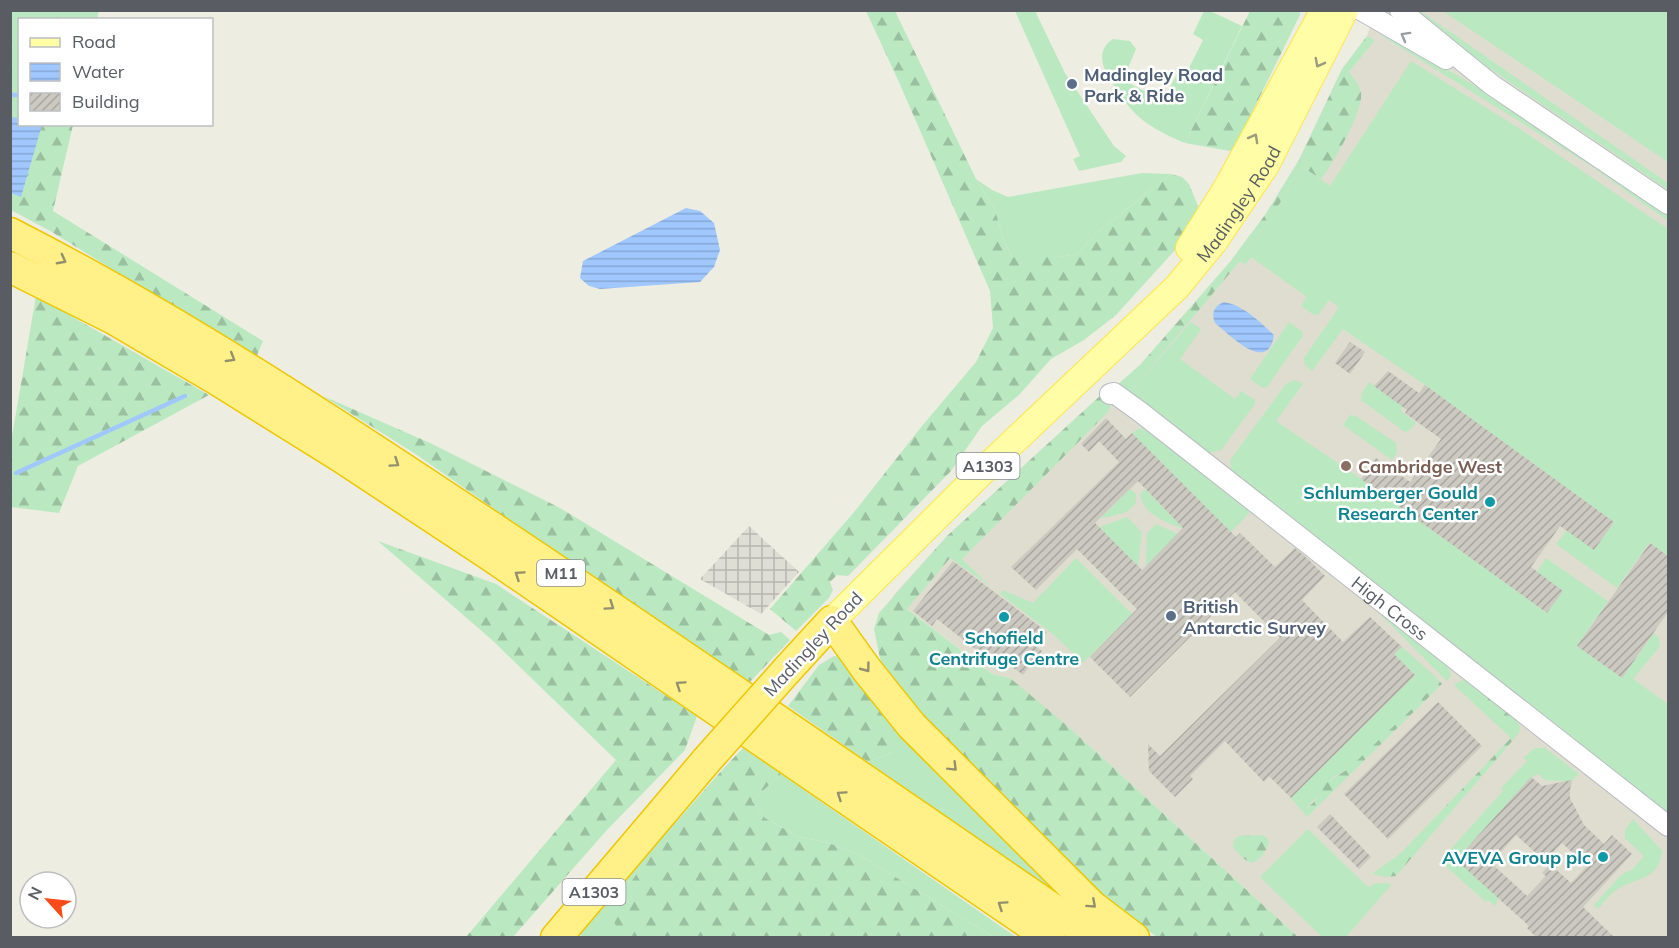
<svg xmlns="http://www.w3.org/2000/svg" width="1679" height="948" font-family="Mulish,sans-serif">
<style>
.industrial{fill:url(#industrial-grid)}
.education{fill:#deddcf}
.grass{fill:#bae9c1}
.forest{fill:url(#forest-firs)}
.water{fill:url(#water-rules)}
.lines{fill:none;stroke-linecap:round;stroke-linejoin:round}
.stream{stroke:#a0c8ff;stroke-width:4.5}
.building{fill:url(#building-hatch);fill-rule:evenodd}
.minor-casing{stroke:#bbbdc4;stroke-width:22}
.major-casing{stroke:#ffe649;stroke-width:28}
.highway-casing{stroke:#efc600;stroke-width:33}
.minor{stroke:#fff;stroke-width:20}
.major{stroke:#fffda5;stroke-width:26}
.highway{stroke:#fff187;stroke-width:30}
.highway-bridge-casing{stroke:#efc600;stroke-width:33;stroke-linecap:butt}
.highway-bridge{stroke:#fff187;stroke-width:30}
.oneway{stroke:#9b9da1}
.oneway2{stroke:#9b9c7d}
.oneway3{stroke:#939070}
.service-dot{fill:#5c6f8a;stroke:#fff;stroke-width:2}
.education-dot{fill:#8d6e63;stroke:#fff;stroke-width:2}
.culture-dot{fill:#0f9aa8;stroke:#fff;stroke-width:2}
.labels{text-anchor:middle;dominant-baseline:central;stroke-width:5;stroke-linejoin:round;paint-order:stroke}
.shield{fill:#fff;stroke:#8b8d92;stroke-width:1.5}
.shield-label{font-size:16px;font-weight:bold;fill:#595c63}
.service-label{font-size:18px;font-weight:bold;fill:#4e5e75;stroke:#fff;text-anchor:start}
.street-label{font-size:18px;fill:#595c63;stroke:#fff}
.education-label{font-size:18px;font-weight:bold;fill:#785e54;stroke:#fff;text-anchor:start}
.culture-label{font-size:18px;font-weight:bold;fill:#0d838f;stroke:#fff;text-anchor:end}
</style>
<defs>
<pattern id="industrial-grid" width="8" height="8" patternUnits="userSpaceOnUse" patternTransform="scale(1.5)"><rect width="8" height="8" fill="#deded5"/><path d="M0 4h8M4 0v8" fill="none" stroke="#b7b7b0"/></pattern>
<pattern id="forest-firs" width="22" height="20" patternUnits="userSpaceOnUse" patternTransform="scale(1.5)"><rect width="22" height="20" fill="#bae9c1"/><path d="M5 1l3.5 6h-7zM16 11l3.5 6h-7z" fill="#9ac0a0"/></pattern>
<pattern id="water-rules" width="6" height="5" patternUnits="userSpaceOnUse" patternTransform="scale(1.5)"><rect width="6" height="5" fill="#a0c8ff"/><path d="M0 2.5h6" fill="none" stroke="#85a6d2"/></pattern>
<pattern id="building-hatch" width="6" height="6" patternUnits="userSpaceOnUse" patternTransform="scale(1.5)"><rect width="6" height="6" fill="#cbc9c0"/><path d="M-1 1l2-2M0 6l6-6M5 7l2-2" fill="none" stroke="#a8a6a0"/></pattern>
</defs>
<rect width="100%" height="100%" fill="#eeede1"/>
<!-- industrial -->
<polygon class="industrial" points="749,526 799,572 761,614 700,579"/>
<!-- education -->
<polygon class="education" points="1375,11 1668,11 1668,937 1298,937 1071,729 1038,705 1010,678 992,674 892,597 947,536 1100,396 1116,386 1140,365 1230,262 1265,215 1299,160 1342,69 1367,36"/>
<!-- grass -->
<g class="grass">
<polygon points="1015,11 1035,11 1065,73 1114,146 1126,156 1121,162 1079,171 1073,159 1080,156"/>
<path d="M1204 11H1210L1242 26 1185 143C1140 124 1129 112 1105 70 1100 57 1101 47 1113 39L1130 41 1136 49 1123 80 1162 100 1181 68 1188 70 1203 40 1193 34Z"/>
<polygon points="1411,11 1420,11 1668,183 1668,190 1464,51"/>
<polygon points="1443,11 1668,11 1668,162"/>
<polygon points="1383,33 1502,101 1668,208 1668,221 1591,166 1382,36"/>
<polygon points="1411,61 1517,127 1668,229 1668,556 1649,543 1617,588 1556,544 1567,530 1594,550 1614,522 1425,385 1343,329 1312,371 1305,365 1304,358 1339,307 1329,300 1319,314 1314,315 1301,306 1307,297 1251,257 1245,265 1240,261 1304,168 1330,186"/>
<polygon points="1142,173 1171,174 1093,236 1078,254 1058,257 1012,257 1003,238 995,210 976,179 992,190 1008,197"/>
<polygon points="1191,322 1201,329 1180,359 1235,399 1241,391 1255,400 1255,404 1221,450 1206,453 1127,396"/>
<polygon points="1289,322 1303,332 1302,337 1267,387 1263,388 1250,379"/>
<polygon points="1295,380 1303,384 1276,421 1361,479 1547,613 1563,591 1537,572 1546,558 1608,601 1577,646 1622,678 1654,633 1659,638 1660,646 1633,679 1668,704 1668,819 1232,475 1230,460 1286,384"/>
<polygon points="1369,382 1403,407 1401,411 1416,423 1410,430 1405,432 1361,400 1362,393"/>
<polygon points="1350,415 1356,416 1396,443 1397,453 1392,460 1343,425"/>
<polygon points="1140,428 1152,434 1250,512 1231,532 1132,433"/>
<polygon points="1130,489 1136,494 1136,503 1127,512 1100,519"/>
<path d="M1145 489 1184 529C1167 523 1143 515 1140 494Z"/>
<polygon points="1127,517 1142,532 1138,566 1099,527"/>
<polygon points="1156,524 1178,534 1146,566 1147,533"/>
<polygon points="1076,558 1132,614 1083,663 1054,635 1000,594 1003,590 1033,603"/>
<polygon points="1376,610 1448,665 1451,676 1447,681"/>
<polygon points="1402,647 1437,678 1428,692 1413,708 1348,769 1333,777 1303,812 1291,798 1415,675 1394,654"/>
<polygon points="897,730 1117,936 868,762 895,751"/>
<polygon points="1535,748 1545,748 1579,774 1571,782 1545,780 1538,774 1532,777 1457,859 1499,898 1495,906 1488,900 1486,902 1440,861 1503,791 1501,788 1527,761 1523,758"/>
<polygon points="781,774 1016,937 994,937 859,855 829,843 799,837 765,818 752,801"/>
<polygon points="691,788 700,793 653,852 622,937 624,937 581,937 581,930"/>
<path d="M1633 819 1662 851C1659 882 1635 876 1615 891 1609 895 1603 903 1598 909L1594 905 1622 874 1632 870 1644 856 1625 838V830Z"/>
<polygon points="1308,829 1368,887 1376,883 1392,884 1346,937 1322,937 1260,877"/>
</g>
<!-- forest -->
<g class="forest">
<polygon points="10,11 99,11 97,19 20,20 20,124 73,125 53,211 263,341 256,358 52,232 11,210"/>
<polygon points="866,11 895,11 976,179 995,210 1003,238 1012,257 1058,257 1078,254 1093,236 1171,174 1182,177 1189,184 1198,206 1199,214 1186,238 1116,315 1084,340 1051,359 1019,395 982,426 951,471 848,576 837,575 830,582 833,590 829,598 796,631 770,609 855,511 922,426 976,362 993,328 990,291 898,80"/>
<polygon points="1250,11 1300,11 1300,15 1235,147 1230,151 1185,143"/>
<path d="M1367 36 1375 40 1349 72C1353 77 1360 86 1361 93 1364 111 1332 165 1321 179L1304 168 1240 261 1127 396 1116 386 1140 365 1230 262 1265 215 1299 160 1342 69Z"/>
<polygon points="36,296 209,395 78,466 59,513 11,507 11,442"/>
<polygon points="323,396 430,443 560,508 769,635 781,632 790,640 747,685 414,453"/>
<polygon points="1100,396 1111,405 1108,412 962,559 991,587 950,558 907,609 992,674 1010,678 1071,729 1298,937 1157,937 1129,917 1047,846 992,794 893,683 881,663 874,629 879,613 947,536"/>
<polygon points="378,541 496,584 697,716 685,750 606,831 513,937 466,937 616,760 492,640"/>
<polygon points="834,656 840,657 897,730 901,741 895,751 868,762 788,706 819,665"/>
<polygon points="1437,678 1442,684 1307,817 1303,812 1313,803 1325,784 1348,769 1413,708 1428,692"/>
<polygon points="1464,679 1470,681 1517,720 1520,728 1519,733 1396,876 1385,877 1372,874 1401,853 1511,738 1454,685"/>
<path d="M743 748 781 774 752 801 765 818 799 837 829 843 859 855 994 937H622L613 920C622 890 644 863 664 838 689 807 715 777 743 748Z"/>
<path d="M1260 835 1266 837 1269 842C1266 851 1261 860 1251 863L1243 858 1233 847 1234 840 1239 836Z"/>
</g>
<!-- water -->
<g class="water">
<polygon points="11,117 19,118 20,124 42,125 21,197 11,193"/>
<polygon points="686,208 700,211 714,223 720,250 714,267 700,282 600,289 589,286 580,278 583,261"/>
<path d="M1224 302C1243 305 1260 322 1274 335 1268 375 1230 335 1215 323 1211 313 1214 306 1224 302Z"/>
</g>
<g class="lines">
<!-- stream -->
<g class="stream">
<polyline points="10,95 20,95"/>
<polyline points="16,473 185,396"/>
</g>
</g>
<!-- building -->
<g class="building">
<polygon points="1350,342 1365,352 1350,374 1335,363"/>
<polygon points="1388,371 1419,393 1425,385 1614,522 1594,550 1560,526 1531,567 1563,591 1547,613 1361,479 1376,458 1410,482 1441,439 1405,413 1407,410 1374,386"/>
<path d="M1106 418 1126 439 1132 433 1236 537 1240 533 1275 567 1295 548 1309 560 1325 576 1302 600 1343 642 1370 617 1402 647 1394 654 1415 675 1291 798 1269 776 1264 782 1225 741 1190 776 1193 779 1175 797 1149 771 1148 744 1160 756 1280 638 1235 592 1130 697 1090 657 1137 609 1077 549 1036 590 1011 567 1119 462 1099 441 1089 452 1081 444ZM1138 481 1183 528 1142 570 1095 523Z"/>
<polygon points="1650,543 1668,556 1668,612 1622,678 1577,646"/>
<polygon points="953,561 1047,632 1036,647 1042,651 1023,675 994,653 989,660 937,619 932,626 913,611"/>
<polygon points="1438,702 1482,746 1388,839 1344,794"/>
<path d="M1531 777 1542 786 1572 780 1570 790V798L1584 825 1604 844 1612 835 1632 854 1583 907 1615 938H1537L1527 928 1529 926 1456 860ZM1516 835 1545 861 1562 843 1587 866 1571 883 1550 864 1542 873 1546 876 1527 896 1491 863Z"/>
<polygon points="1330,814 1371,857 1359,869 1317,827"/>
</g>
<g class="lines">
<!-- minor casing -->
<g class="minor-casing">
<g id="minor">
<polyline points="1361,10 1446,59"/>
<polyline points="1400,10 1492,85 1668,204"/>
<path id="s1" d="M1110 394 1114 393 1139 411 1668 826"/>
</g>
</g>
<!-- major casing -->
<g class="major-casing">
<g id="major">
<polyline points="1189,248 1226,189 1324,10"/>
<path id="s2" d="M832 621 991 463 1177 287 1214 242 1266 165 1345 10"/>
</g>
</g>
<!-- highway casing -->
<g class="highway-casing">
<g id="highway">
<path d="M10 233C177 318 332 421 487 524 692 660 893 799 1095 938"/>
<polyline points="10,267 114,319 216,379 341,457 491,556 1050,938"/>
<polyline points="787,670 832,621 867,670 912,726 1092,906 1134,938"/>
<polyline points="556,938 706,761"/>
</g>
</g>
<!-- minor -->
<use href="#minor" class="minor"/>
<!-- major -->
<use href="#major" class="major"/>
<!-- highway -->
<use href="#highway" class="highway"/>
<!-- highway-bridge casing -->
<g class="highway-bridge-casing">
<polyline id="highway-bridge" points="706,761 787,670"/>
</g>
<!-- highway-bridge -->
<use href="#highway-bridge" class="highway-bridge"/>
</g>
<!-- one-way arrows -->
<defs><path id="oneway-chevron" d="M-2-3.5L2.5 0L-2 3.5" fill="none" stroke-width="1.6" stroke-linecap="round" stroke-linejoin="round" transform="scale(1.5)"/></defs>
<use class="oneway" href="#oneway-chevron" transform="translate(1405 36) rotate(-151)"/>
<g class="oneway2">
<use href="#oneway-chevron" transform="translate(1319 63) rotate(118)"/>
<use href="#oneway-chevron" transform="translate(1254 138) rotate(-61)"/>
</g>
<g class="oneway3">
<use href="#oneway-chevron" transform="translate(62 260) rotate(28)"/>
<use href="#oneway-chevron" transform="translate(231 358) rotate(31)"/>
<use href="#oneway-chevron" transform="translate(395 463) rotate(34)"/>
<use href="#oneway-chevron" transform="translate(519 575) rotate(-146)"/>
<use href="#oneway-chevron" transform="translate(610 606) rotate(34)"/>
<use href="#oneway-chevron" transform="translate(866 668) rotate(53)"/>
<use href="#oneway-chevron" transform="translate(680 685) rotate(-146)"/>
<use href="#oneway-chevron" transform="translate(953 767) rotate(45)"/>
<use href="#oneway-chevron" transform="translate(841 795) rotate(-146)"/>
<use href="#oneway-chevron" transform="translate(1092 904) rotate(42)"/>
<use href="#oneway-chevron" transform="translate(1002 905) rotate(-146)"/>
</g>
<!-- markers -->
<g class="service-dot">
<circle cx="1072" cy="84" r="6"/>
<circle cx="1171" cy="616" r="6"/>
</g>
<circle class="education-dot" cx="1346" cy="466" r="6"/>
<g class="culture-dot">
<circle cx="1490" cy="502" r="6"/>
<circle cx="1004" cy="617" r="6"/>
<circle cx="1603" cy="857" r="6"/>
</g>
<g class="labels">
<!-- shield labels -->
<g class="shield">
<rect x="956.5" y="453" width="63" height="26" rx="4.5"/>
<rect x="537" y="560" width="48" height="26" rx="4.5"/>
<rect x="562.5" y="879" width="63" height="26" rx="4.5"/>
</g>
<g class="shield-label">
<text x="988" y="466">A1303</text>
<text x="561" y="573">M11</text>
<text x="594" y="892">A1303</text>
</g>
<!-- service labels -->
<g class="service-label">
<text x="1084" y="74">Madingley Road<tspan x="1084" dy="21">Park &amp; Ride</tspan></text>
<text x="1183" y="606">British<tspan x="1183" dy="21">Antarctic Survey</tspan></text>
</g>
<!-- street labels -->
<g class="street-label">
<text stroke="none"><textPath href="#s2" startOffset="584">Madingley Road</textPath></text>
<text stroke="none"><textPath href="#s1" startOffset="354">High Cross</textPath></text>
<text transform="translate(813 644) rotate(-47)">Madingley Road</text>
</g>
<!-- education labels -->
<g class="education-label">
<text x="1358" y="466">Cambridge West</text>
</g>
<!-- culture labels -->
<g class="culture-label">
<text x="1478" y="492">Schlumberger Gould<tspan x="1478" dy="21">Research Center</tspan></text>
<text x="1004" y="637" text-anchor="middle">Schofield<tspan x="1004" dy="21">Centrifuge Centre</tspan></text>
<text x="1591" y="857">AVEVA Group plc</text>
</g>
</g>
<!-- border -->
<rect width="1679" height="948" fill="none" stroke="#595c63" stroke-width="24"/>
<!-- legend -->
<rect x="18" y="18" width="195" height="108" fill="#ffffff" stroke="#bdbec1" stroke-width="1.5"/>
<rect x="30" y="38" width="30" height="9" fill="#fffda5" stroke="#bdbec1" stroke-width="1.5"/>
<text x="72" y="48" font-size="18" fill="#595c63">Road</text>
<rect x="30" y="63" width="30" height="18" fill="url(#water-rules)" stroke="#bdbec1" stroke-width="1.5"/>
<text x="72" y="78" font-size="18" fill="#595c63">Water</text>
<rect x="30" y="93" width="30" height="18" fill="url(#building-hatch)" stroke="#bdbec1" stroke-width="1.5"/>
<text x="72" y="108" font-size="18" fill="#595c63">Building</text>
<!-- north arrow -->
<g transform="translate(48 900) rotate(297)"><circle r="28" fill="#ffffff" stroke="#bdbec1" stroke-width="1.5"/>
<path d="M0-4.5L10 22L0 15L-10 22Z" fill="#fb4b19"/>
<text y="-9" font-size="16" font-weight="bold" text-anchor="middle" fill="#595c63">N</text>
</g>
</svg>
